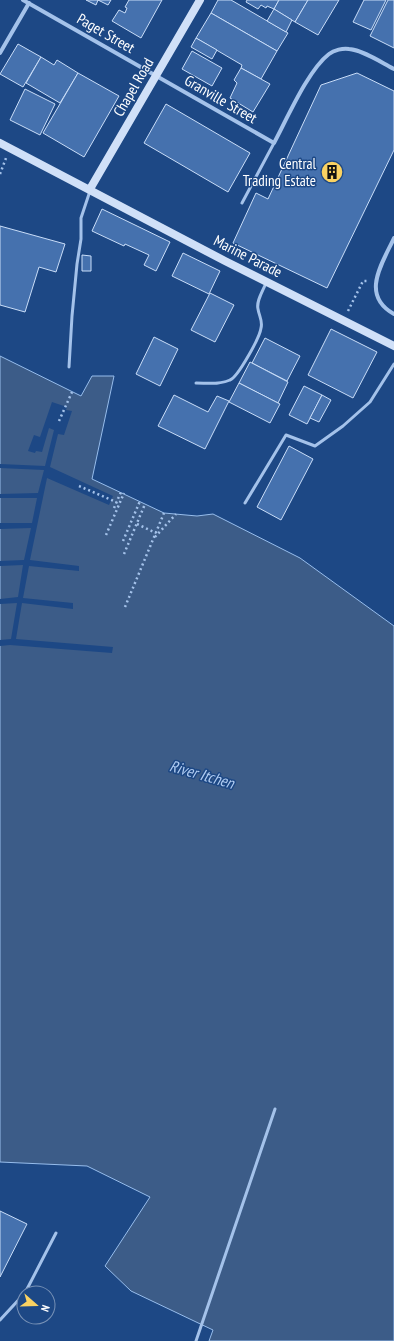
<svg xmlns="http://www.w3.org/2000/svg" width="394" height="1341" font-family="'PT Sans Narrow',sans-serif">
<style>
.water{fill:#3c5c88;stroke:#97bdec}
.pier{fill:#1d4885}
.building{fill:#4571ae;stroke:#c9ddf8}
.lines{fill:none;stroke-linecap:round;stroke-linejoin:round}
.path{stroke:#a4c2ea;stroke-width:2.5;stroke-dasharray:2 3;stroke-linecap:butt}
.lane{stroke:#a4c2ea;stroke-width:3}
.street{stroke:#a4c2ea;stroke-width:4}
.secondary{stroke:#d0e0f8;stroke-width:8}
.labels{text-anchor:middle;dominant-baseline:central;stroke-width:3;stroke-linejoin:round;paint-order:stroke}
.street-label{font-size:15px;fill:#fff;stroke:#1d4885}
.poi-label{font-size:15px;fill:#fff;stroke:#1d4885;text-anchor:end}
.water-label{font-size:16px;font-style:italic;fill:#b0ccf2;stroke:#1d4885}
</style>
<rect width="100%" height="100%" fill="#1d4885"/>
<!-- water -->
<polygon class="water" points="0,356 81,396 92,376 114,376 92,479 164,513 197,516 213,514 300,558 394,626 394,1341 209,1341 213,1330 131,1291 105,1266 150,1197 87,1166 0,1162"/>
<!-- pier -->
<polygon class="pier" points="52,402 67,407 66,410 72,411 64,435 58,434 50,467 113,496 109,505 47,478 30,560 79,566 79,571 29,566 23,598 73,603 73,609 22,603 16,639 113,647 112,653 10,645 0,646 0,640 11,639 17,603 0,604 0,599 18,597 23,565 0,566 0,561 24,560 31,528 0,529 0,523 32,523 37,498 0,498 0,494 38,493 44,470 0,468 0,464 45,466 54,430 49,428 42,452 36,451 35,453 28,451 34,435 40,437"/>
<!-- building -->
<g class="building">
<polygon points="86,0 111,0 108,5 98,0 96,5"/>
<polygon points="129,0 162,0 141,38 112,21 119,10 125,13 127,8 125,7"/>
<polygon points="218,0 231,0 288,33 277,51 211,13"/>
<polygon points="247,0 279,0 274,9 267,6 266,8 261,5 258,9 246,2"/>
<polygon points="279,0 308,0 295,22 274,9"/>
<polygon points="308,0 339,0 318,35 295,22"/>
<polygon points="364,0 386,0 371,30 353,22"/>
<polygon points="388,0 394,0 394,48 370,36"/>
<polygon points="274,9 292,20 286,32 267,21"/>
<polygon points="211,13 277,51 261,79 241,68 242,65 196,38"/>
<polygon points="196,38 217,50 212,59 191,47"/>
<polygon points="18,44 41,57 23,87 0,74"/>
<polygon points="192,51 222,68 212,86 182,69"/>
<polygon points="41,57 54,65 57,60 78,73 60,103 26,83"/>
<polygon points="241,68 270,84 253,112 230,98 237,83 234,80"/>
<polygon points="78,73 119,96 84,157 43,133"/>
<polygon points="357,73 394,91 394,150 327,288 233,243 256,193 268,199 321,85"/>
<polygon points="25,89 55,104 40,135 10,120"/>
<polygon points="166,104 250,153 228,192 144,143"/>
<polygon points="102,209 170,242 156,271 144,265 149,255 125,244 124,246 92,231"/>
<polygon points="0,226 65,244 56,272 39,267 25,312 0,305"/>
<polygon points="183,253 220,271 209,294 172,276"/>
<polygon points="82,255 91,256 91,271 82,271"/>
<polygon points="210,293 234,305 215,342 191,330"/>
<polygon points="331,329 377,352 353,398 308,375"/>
<polygon points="154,337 178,349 160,386 136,374"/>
<polygon points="265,338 300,356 287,381 252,363"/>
<polygon points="250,362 288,382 278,403 239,383"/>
<polygon points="239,383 280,404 270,423 229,402"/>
<polygon points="304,386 322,395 307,424 289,415"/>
<polygon points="174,395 208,412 217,396 229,401 205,449 158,426"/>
<polygon points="322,395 331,400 319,422 310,418"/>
<polygon points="289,446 313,459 281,520 257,507"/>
<polygon points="0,1211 27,1224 0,1277"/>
</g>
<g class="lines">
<!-- path -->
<g class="path">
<polyline points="0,174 6,158"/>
<polyline points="348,311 363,281 369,281"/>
<polyline points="59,421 72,392"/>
<polyline points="79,486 116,502"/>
<polyline points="114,508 121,492"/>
<polyline points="137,524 156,533"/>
<polyline points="106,535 124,493"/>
<polyline points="155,537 176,514"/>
<polyline points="123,541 140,501"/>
<polyline points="124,554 145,504"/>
<polyline points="125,607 164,513"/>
</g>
<!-- lane -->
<g class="lane">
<polyline points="242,203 274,143"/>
<polyline points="69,367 72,316 77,264 81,239 81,218 90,191"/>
<path d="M196 383C207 383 219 385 230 380 238 377 260 337 261 328 263 321 259 316 258 309 256 301 263 291 266 283"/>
<polyline points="245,503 286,435 315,446 343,426 370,402 394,364"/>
<polyline points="25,1293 56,1233"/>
<polyline points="0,1320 24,1294"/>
<polyline points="196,1341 275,1109"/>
</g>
<!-- street -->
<g class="street">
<path d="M23 0 274 143C287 119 308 70 329 54 334 50 343 48 349 49 363 50 382 63 394 69"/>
<polyline points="0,53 29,3"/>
<path d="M394 238C382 264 360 295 394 314"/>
</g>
<!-- secondary -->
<g class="secondary">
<polyline points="0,143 225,261 394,346"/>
<polyline points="90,189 200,0"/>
</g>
</g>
<!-- icons -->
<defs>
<g id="building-disc" transform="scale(1.15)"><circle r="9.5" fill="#fad262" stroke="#1d4885"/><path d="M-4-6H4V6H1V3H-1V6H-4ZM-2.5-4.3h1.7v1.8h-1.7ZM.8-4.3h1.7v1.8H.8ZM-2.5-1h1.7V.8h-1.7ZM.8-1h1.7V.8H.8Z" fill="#111"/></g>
</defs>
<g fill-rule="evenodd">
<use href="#building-disc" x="332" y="172"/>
</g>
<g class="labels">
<!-- street labels -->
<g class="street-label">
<text transform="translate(106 33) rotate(30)">Paget Street</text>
<text transform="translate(133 87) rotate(-60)">Chapel Road</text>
<text transform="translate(221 99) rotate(30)">Granville Street</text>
<text transform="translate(248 256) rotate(27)">Marine Parade</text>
</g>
<!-- poi labels -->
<g class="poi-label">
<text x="316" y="163">Central<tspan x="316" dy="17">Trading Estate</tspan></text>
</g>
<!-- water labels -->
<g class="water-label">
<text transform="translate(202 774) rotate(16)">River Itchen</text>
</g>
</g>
<!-- north arrow -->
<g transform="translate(36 1305) rotate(110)"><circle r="19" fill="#1d4885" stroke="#7791b6"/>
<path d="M0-3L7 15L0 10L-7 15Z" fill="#fad262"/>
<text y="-6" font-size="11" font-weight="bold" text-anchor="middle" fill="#ffffff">N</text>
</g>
</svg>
